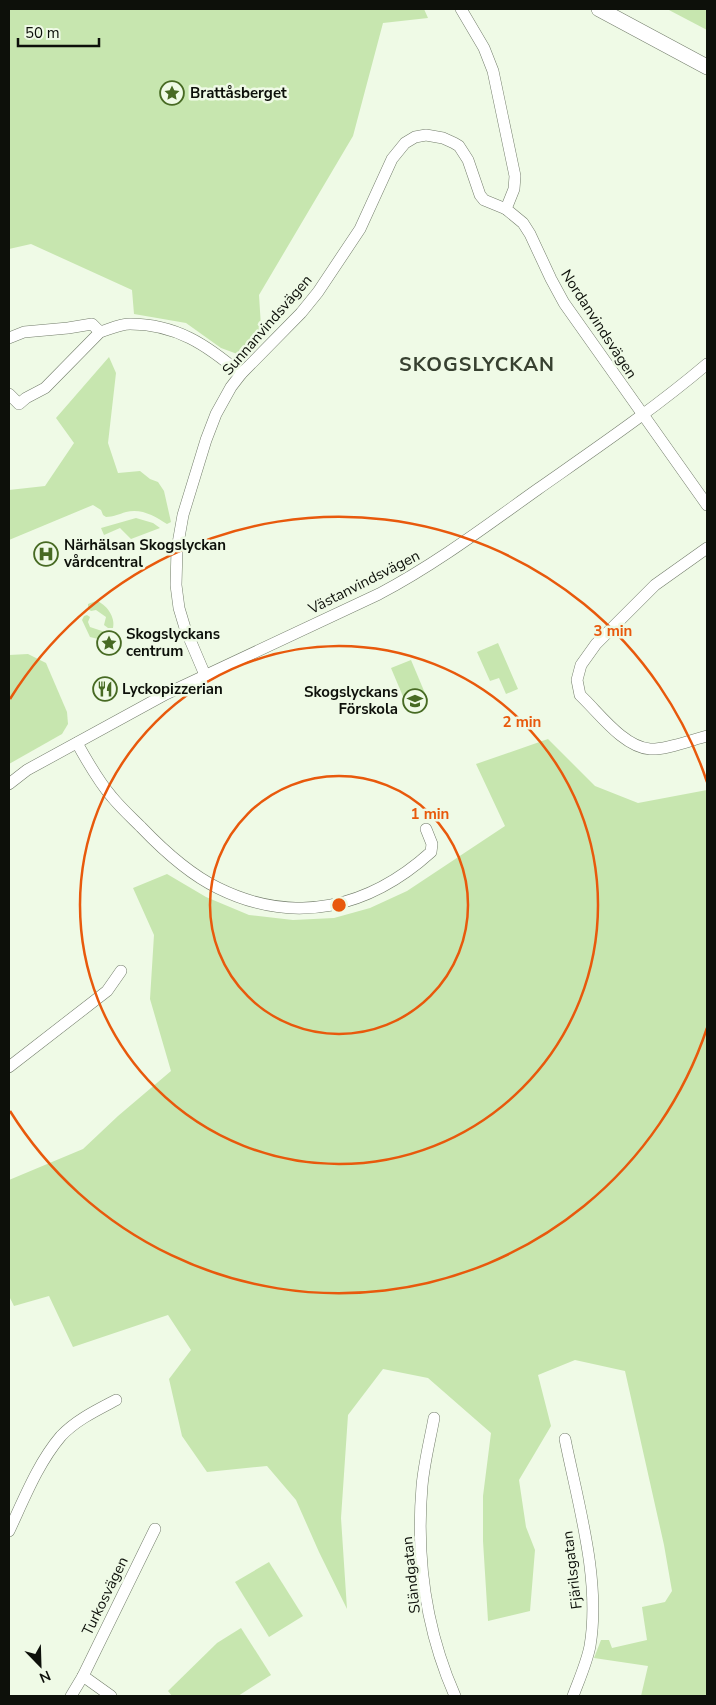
<svg xmlns="http://www.w3.org/2000/svg" width="716" height="1705" font-family="'Nunito Sans',sans-serif">
<style>
.green{fill:#c7e6af}
.lines{fill:none;stroke-linecap:round;stroke-linejoin:round}
.minor-casing{stroke:#737d6b;stroke-width:12}
.major-casing{stroke:#737d6b;stroke-width:16}
.minor{stroke:#fff;stroke-width:11}
.major{stroke:#fff;stroke-width:15}
.ring{fill:none;stroke:#e8590c;stroke-width:2.5}
.labels{text-anchor:middle;dominant-baseline:central;stroke-width:5;stroke-linejoin:round;paint-order:stroke}
.poi-label{font-size:15px;font-weight:bold;fill:#0d100a;stroke:#effae6;text-anchor:start}
.street-label{font-size:15px;fill:#0d100a;stroke:#effae6}
.district-label{font-size:20px;font-weight:bold;letter-spacing:1px;fill:#374030;stroke:#effae6}
.centre{fill:#e8590c;stroke:#effae6;stroke-width:2.5}
.ring-label{font-size:15px;text-anchor:middle;font-weight:bold;fill:#e8590c;stroke:#effae6;stroke-width:5;stroke-linejoin:round;paint-order:stroke}
</style>
<rect width="100%" height="100%" fill="#effae6"/>
<!-- green -->
<g class="green">
<polygon points="9,9 424,9 428,18 383,23 353,136 259,295 261,327 256,349 240,355 221,348 186,323 134,314 132,290 31,244 9,249"/>
<polygon points="667,9 707,9 707,30"/>
<path d="M109 357 116 373 108 443 118 473 140 471 150 479 158 482 164 491 171 522 167 524C155 516 141 508 126 512 119 514 113 517 106 517L103 515 101 510 93 505 9 540V490L45 486 74 443 56 418Z"/>
<polygon points="136,518 153,523 160,528 131,539 120,528 104,535 101,528"/>
<path d="M96 601C106 603 116 618 113 628H108L104 625 106 617 96 610 91 611 88 609V604Z"/>
<polygon points="87,615 90,617 88,622 90,627 105,632 109,637 108,640 104,642 98,639 90,637 82,620 84,616"/>
<polygon points="498,643 518,689 506,694 499,678 490,681 477,652"/>
<polygon points="28,654 46,663 67,712 68,724 62,734 9,764 9,655"/>
<polygon points="411,660 427,698 407,706 391,668"/>
<polygon points="548,739 595,786 638,803 707,790 707,1696 641,1696 648,1666 594,1658 601,1640 609,1640 612,1648 647,1640 642,1607 665,1602 672,1591 664,1545 625,1371 575,1360 538,1375 551,1426 519,1480 526,1527 535,1550 530,1611 488,1621 483,1541 483,1496 491,1433 428,1378 383,1369 348,1415 341,1518 347,1609 319,1552 296,1500 267,1466 207,1472 182,1436 169,1379 191,1350 168,1315 73,1347 49,1296 14,1306 9,1296 9,1180 83,1149 118,1116 171,1071 150,999 154,935 133,888 167,874 206,897 249,915 293,920 334,918 370,908 407,891 505,826 476,764"/>
<polygon points="269,1562 303,1616 269,1637 235,1582"/>
<polygon points="241,1628 271,1675 238,1696 172,1696 168,1691 217,1643"/>
</g>
<g class="lines">
<!-- minor casing -->
<g class="minor-casing">
<g id="minor">
<polyline points="461,9 484,48 493,71 515,176 514,189 506,209 523,223 530,234 551,279 564,303 707,505"/>
<path d="M9 338 24 332 68 328 92 324 100 332C110 329 120 324 130 324 176 324 207 345 241 374"/>
<polyline points="9,394 19,404 26,398 45,388 100,332"/>
<path d="M707 548 655 585 596 644 581 665 577 680 580 695 585 700C602 717 625 747 650 749 666 750 691 740 707 736"/>
<polyline points="205,675 185,628 179,608 176,585 177,549 183,515 206,440 216,414 231,387 241,374 301,313 318,292 360,229 392,159 405,143 415,137 426,135 443,138 454,143 459,146 468,160 480,195 484,200 506,209"/>
<path d="M77 743C87 761 98 781 112 797 121 808 131 817 141 827 163 850 189 874 218 888 295 926 369 908 431 852L432 844 426 829"/>
<path d="M9 784 27 770 166 694 379 594C436 564 486 526 538 489 595 449 654 409 707 364"/>
<polyline points="9,1067 107,991 121,971"/>
<path d="M434 1418C430 1440 424 1463 422 1486 416 1557 426 1630 455 1696"/>
<path d="M565 1439C578 1504 601 1580 590 1646 587 1662 579 1680 573 1696"/>
<path d="M9 1531C24 1499 38 1463 61 1436 76 1420 97 1410 116 1400"/>
<polyline points="83,1676 155,1529"/>
<polyline points="71,1696 83,1676 111,1696"/>
</g>
</g>
<!-- major casing -->
<g class="major-casing">
<polyline id="major" points="599,9 707,67"/>
</g>
<!-- minor -->
<use href="#minor" class="minor"/>
<!-- major -->
<use href="#major" class="major"/>
</g>
<!-- distance rings -->
<g class="ring">
<circle cx="339" cy="905" r="129"/>
<circle cx="339" cy="905" r="259"/>
<path d="M707 1028A388 388 0 0 1 10 1111M10 699A388 388 0 0 1 707 782"/>
</g>
<!-- icons -->
<defs>
<g id="sight-ring" transform="scale(1.25)"><circle r="9.5" fill="#effae6" stroke="#476a23" stroke-width="1.5"/><path d="M0-6L1.8-2.2L6-1.7L2.9 1.2L3.7 5.4L0 3.3L-3.7 5.4L-2.9 1.2L-6-1.7L-1.8-2.2Z" fill="#476a23"/></g>
<g id="hospital-ring" transform="scale(1.25)"><circle r="9.5" fill="#effae6" stroke="#476a23" stroke-width="1.5"/><path d="M-5-5h3v3.5h4V-5h3V5h-3V1.5h-4V5h-3Z" fill="#476a23"/></g>
<g id="restaurant-ring" transform="scale(1.25)"><circle r="9.5" fill="#effae6" stroke="#476a23" stroke-width="1.5"/><path d="M-5-6h1v4h1v-4h1v4h1v-4h1v5L-1.5 .5V6h-2V.5L-5-1ZM5-6V6H3V1.5H1.5Q1.5-4 5-6Z" fill="#476a23"/></g>
<g id="school-ring" transform="scale(1.25)"><circle r="9.5" fill="#effae6" stroke="#476a23" stroke-width="1.5"/><path d="M0-5L7-2L0 1L-7-2ZM-4 1L0 2.5L4 1V4Q0 6-4 4Z" fill="#476a23"/></g>
</defs>
<g fill-rule="evenodd">
<use href="#sight-ring" x="172" y="93"/>
<use href="#hospital-ring" x="46" y="554"/>
<use href="#sight-ring" x="109" y="643"/>
<use href="#restaurant-ring" x="105" y="689"/>
<use href="#school-ring" x="415" y="701"/>
</g>
<g class="labels">
<!-- poi labels -->
<g class="poi-label">
<text x="190" y="93">Brattåsberget</text>
<text x="64" y="545">Närhälsan Skogslyckan<tspan x="64" dy="17">vårdcentral</tspan></text>
<text x="126" y="634">Skogslyckans<tspan x="126" dy="17">centrum</tspan></text>
<text x="122" y="689">Lyckopizzerian</text>
<text x="398" y="692" text-anchor="end">Skogslyckans<tspan x="398" dy="17">Förskola</tspan></text>
</g>
<!-- street labels -->
<g class="street-label">
<text transform="translate(599 324) rotate(57)">Nordanvindsvägen</text>
<text transform="translate(267 325) rotate(-49)">Sunnanvindsvägen</text>
<text transform="translate(364 582) rotate(-27)">Västanvindsvägen</text>
<text transform="translate(572 1570) rotate(-97)">Fjärilsgatan</text>
<text transform="translate(411 1575) rotate(-96)">Sländgatan</text>
<text transform="translate(105 1596) rotate(-64)">Turkosvägen</text>
</g>
<!-- district labels -->
<g class="district-label">
<text x="477" y="364">SKOGSLYCKAN</text>
</g>
</g>
<circle cx="339" cy="905" r="8" class="centre"/>
<g class="ring-label">
<text x="613" y="636">3 min</text>
<text x="522" y="727">2 min</text>
<text x="430" y="819">1 min</text>
</g>
<!-- border -->
<rect width="716" height="1705" fill="none" stroke="#0d100a" stroke-width="20"/>
<!-- north arrow -->
<g transform="translate(40 1665) rotate(157)" stroke="#effae6" stroke-width="4" paint-order="stroke">
<path d="M0-4L9 19L0 12L-9 19Z" fill="#0d100a"/>
<text y="-8" font-size="14" font-weight="bold" text-anchor="middle" fill="#0d100a">N</text>
</g>
<!-- scale -->
<path d="M18 38v8h81v-8" fill="none" stroke="#0d100a" stroke-width="2.5"/>
<text x="25" y="38" font-size="15" fill="#0d100a" stroke="#effae6" stroke-width="4" paint-order="stroke">50 m</text>
</svg>
